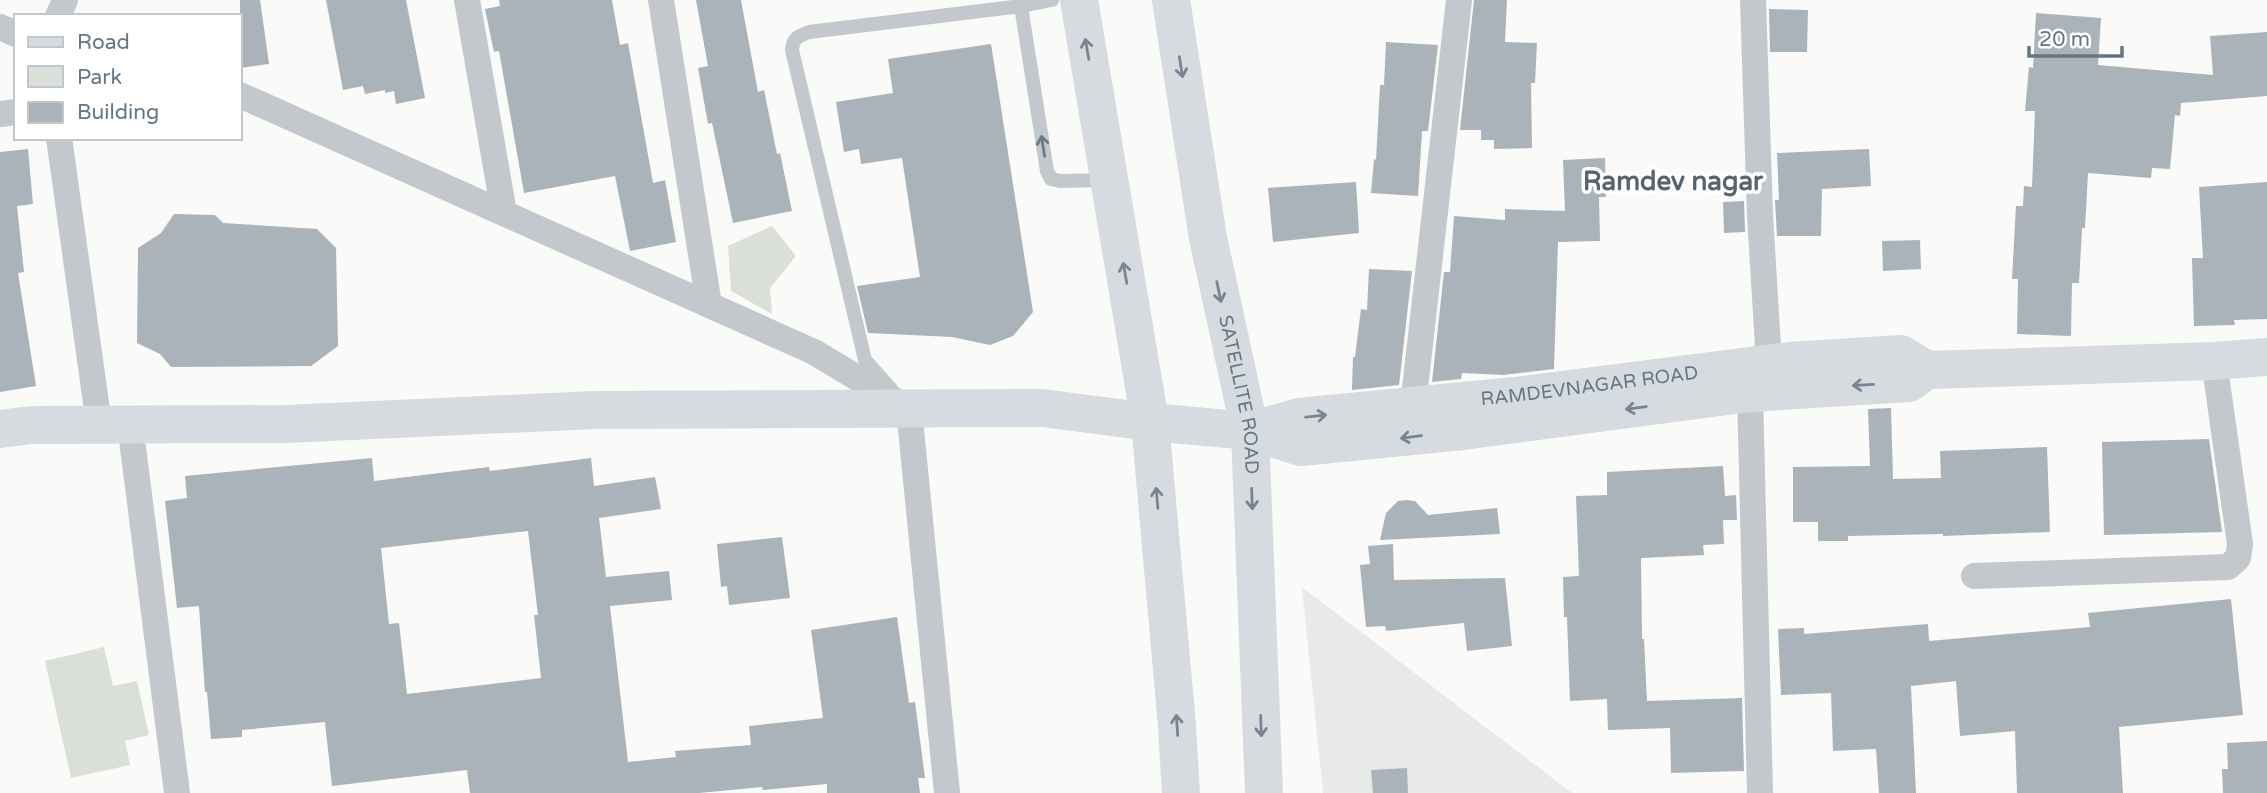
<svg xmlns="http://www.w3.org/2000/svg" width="2267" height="793" font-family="'Varela Round',sans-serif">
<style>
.built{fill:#e8e9e9}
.green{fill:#dadfd7}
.building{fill:#aab3b9;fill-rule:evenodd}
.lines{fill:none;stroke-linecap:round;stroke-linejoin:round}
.lane{stroke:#c3c8cc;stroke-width:14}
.street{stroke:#c3c8cc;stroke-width:26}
.secondary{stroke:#d6dbdf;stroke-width:38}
.oneway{stroke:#768591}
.oneway2{stroke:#6a7a87}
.labels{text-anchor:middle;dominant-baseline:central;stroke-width:7;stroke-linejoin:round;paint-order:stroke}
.street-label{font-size:19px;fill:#657683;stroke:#fff}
.district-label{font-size:26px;font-weight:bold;fill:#57646e;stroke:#fff}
</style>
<rect width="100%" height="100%" fill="#fafaf8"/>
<!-- built -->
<polygon class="built" points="1302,587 1572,793 1323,793"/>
<!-- green -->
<g class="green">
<polygon points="772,226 796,256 770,288 772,314 731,291 728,246"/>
<polygon points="104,647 113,686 137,681 149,735 125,741 130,765 71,778 45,661"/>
</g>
<!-- building -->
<g class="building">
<polygon points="240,0 260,0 269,64 240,68"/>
<polygon points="326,0 406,0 425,98 396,104 394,91 385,93 385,90 365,94 363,86 343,90"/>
<polygon points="499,0 612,0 620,45 628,43 653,183 665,180 676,242 630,251 615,176 524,193 499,51 494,52 485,9 500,6"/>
<polygon points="696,0 741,0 758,92 764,90 777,154 780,153 792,211 733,223 712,123 708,124 698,68 708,66"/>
<polygon points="1474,0 1507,0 1505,42 1537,43 1535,83 1531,83 1532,148 1494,149 1494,140 1481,140 1481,130 1460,130"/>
<polygon points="1769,9 1808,10 1807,52 1770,52"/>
<polygon points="2036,13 2101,18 2098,65 2213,75 2210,36 2267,32 2267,96 2181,103 2180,116 2175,115 2170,169 2152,168 2151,178 2088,173 2085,228 2082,228 2079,283 2072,283 2071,336 2017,334 2018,279 2012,279 2016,206 2023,206 2024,186 2032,187 2035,111 2025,111 2029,67 2033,68"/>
<polygon points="1386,42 1438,45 1428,131 1422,131 1418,196 1371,193 1374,159 1376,160 1380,85 1384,85"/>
<polygon points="991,44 1033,312 1013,336 990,345 952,337 868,333 857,286 920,277 902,158 861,164 859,149 844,152 836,102 893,93 888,59"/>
<polygon points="28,149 33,204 17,206 24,272 18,273 36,386 0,392 0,152"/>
<polygon points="1869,149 1871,186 1822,189 1821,236 1777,236 1775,200 1779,200 1777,153"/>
<polygon points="1605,158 1606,197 1599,197 1600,241 1558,242 1554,369 1503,375 1462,373 1461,379 1432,382 1444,272 1450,272 1454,216 1505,220 1505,209 1565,211 1563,160"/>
<polygon points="1356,182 1359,233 1273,242 1268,188"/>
<polygon points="2267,182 2267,319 2234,320 2235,325 2194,326 2192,258 2203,258 2199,187"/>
<polygon points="1744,201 1745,232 1724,233 1723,202"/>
<polygon points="174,214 215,215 223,223 317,229 336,248 338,346 311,366 171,367 160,354 137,343 138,248 161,233"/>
<polygon points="1920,240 1921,269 1883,271 1882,241"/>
<polygon points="1369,269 1412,271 1399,385 1352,390 1353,357 1355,357 1361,309 1367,310"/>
<polygon points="1891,408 1893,479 1941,478 1940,451 2047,447 2050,532 1943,536 1943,534 1848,536 1848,541 1818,541 1818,522 1793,522 1793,467 1870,466 1868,409"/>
<polygon points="2209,439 2222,532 2104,535 2102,442"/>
<path d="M372 458 374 481 489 467 490 471 591 458 594 486 655 477 661 509 599 518 606 577 669 571 672 600 610 606 628 762 676 757 675 751 751 745 749 726 823 718 811 630 897 617 909 703 915 702 925 778H918L920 793H827V784L763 790 762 787 699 793H470L467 770 332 786 325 722 242 730V737L211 739 207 692H205L199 606 177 608 165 501 187 498 185 476ZM528 531 538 615H534L541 678 407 694 399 623 389 624 381 548Z"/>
<polygon points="1723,466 1725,496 1736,495 1737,520 1723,520 1724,544 1703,545 1704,555 1641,558 1642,639 1644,639 1647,701 1742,698 1744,771 1671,773 1670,728 1608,730 1607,699 1570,701 1567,617 1564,617 1563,577 1579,576 1576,496 1607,495 1607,472"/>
<polygon points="1407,500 1415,501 1428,515 1497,508 1500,534 1380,540 1386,513 1398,501"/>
<polygon points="782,537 790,598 729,605 727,586 721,587 717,544"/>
<polygon points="1393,544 1394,580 1505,578 1512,646 1467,651 1464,623 1386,631 1385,626 1366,627 1360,565 1370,564 1368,546"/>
<polygon points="2231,599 2243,715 2119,727 2123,793 2017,793 2015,731 1960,736 1956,681 1911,686 1916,793 1879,793 1876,749 1833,751 1831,693 1781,695 1778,629 1804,628 1804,634 1928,624 1929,641 2090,627 2088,613"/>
<polygon points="2267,741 2267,793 2223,793 2222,769 2228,769 2227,743"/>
<polygon points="1407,768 1408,793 1373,793 1371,770"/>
</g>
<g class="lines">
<!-- lane -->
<g class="lane">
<polyline points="1052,0 1021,6 1047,171 1051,179 1060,181 1108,180"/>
<path d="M891 389 865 360 792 50C793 38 798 36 809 32L1021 6"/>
</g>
<!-- street -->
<g class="street">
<polyline points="467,0 504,213"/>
<polyline points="661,0 709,305"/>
<polyline points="1753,0 1760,215 1769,363"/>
<polyline points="58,16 65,0"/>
<polyline points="0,27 16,34"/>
<polyline points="240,95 814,352 909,409 947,793"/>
<polyline points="0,114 16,112"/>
<polyline points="59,138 99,424"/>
<polyline points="1750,393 1760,793"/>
<polyline points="1413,406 1459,0"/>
<polyline points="130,424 177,793"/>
<polyline points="1974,576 2228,567 2238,558 2240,544 2214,361"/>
</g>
<!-- secondary -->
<g class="secondary">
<polyline points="1079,0 1150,422 1177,726 1181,793"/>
<path id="s1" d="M1171 0 1208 238 1250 431 1264 793"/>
<polyline points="0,429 32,425 286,424 594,410 1042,408 1150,422 1250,431 1301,447 1463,431 1750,393 1909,383 1927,370"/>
<path id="s2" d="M1250 431 1299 417 1515 396 1789 361 1901 354 1927 370 2214 361 2267 357"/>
</g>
</g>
<!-- one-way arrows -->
<defs><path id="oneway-shaft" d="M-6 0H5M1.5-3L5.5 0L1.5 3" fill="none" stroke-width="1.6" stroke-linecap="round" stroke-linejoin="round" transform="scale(1.75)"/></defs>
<g class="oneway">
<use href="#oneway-shaft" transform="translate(1087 49) rotate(-100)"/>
<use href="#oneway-shaft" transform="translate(1181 67) rotate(81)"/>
<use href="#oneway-shaft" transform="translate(1125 273) rotate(-100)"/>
<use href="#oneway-shaft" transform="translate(1219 292) rotate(78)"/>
<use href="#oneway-shaft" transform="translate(1863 385) rotate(177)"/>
<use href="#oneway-shaft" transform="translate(1636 408) rotate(172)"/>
<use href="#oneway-shaft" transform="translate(1316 416) rotate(-6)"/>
<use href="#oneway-shaft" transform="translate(1411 437) rotate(173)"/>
<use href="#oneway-shaft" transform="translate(1157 498) rotate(-95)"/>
<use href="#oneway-shaft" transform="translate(1252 499) rotate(88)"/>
<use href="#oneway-shaft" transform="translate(1177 725) rotate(-94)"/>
<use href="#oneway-shaft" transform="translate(1261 726) rotate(88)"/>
</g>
<use class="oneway2" href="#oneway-shaft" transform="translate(1043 146) rotate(-99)"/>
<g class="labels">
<!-- street labels -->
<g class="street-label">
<text stroke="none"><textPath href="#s2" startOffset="343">RAMDEVNAGAR ROAD</textPath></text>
<text stroke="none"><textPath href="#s1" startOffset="401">SATELLITE ROAD</textPath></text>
</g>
<!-- district labels -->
<g class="district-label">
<text x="1673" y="181">Ramdev nagar</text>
</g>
</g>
<!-- legend -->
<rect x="14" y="14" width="228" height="126" fill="#ffffff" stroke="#c1c8cd" stroke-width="2"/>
<rect x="28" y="37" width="35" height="10" fill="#d6dbdf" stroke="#c1c8cd" stroke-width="2"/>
<text x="77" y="49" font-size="21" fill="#657683">Road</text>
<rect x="28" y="66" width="35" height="21" fill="#dadfd7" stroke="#c1c8cd" stroke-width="2"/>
<text x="77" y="84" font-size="21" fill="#657683">Park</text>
<rect x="28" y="102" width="35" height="21" fill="#aab3b9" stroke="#c1c8cd" stroke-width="2"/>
<text x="77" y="119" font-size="21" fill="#657683">Building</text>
<!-- scale -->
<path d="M2029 46v10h93v-10" fill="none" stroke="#657683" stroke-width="3.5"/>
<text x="2039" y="46" font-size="21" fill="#657683" stroke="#ffffff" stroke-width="5" paint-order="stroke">20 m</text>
</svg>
